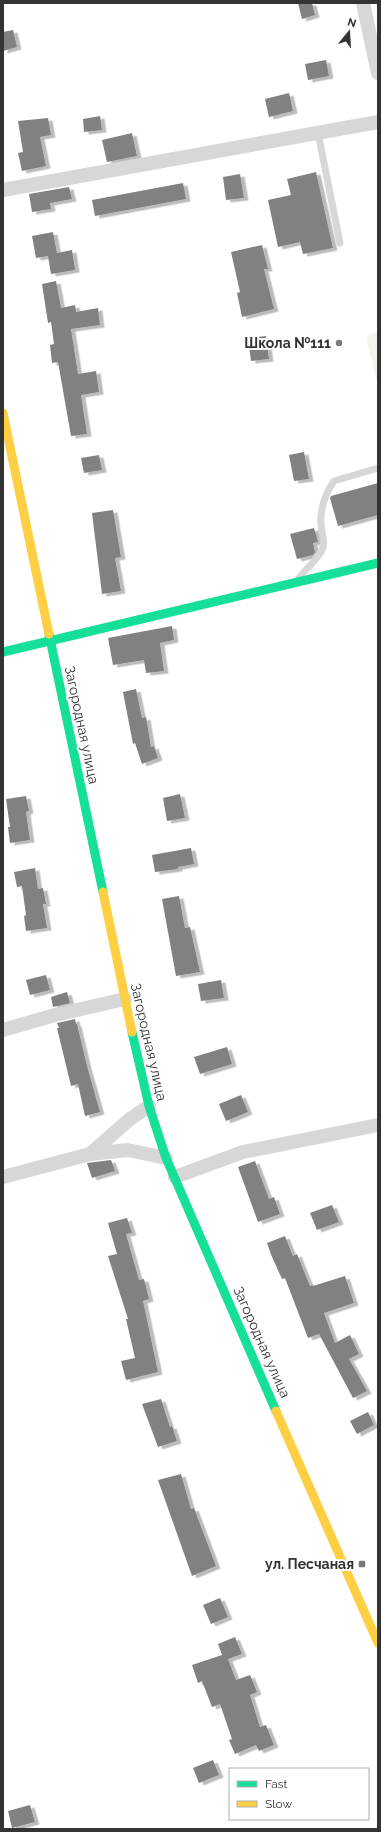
<svg xmlns="http://www.w3.org/2000/svg" width="381" height="1832" font-family="Raleway,sans-serif">
<style>
.green{fill:#f1f5ed}
.building{fill:#818181;filter:url(#shadow)}
.lines{fill:none;stroke-linecap:round;stroke-linejoin:round}
.lane{stroke:#d7d7d7;stroke-width:7}
.street{stroke:#d7d7d7;stroke-width:14}
.fast{stroke:#16e098;stroke-width:9}
.slow{stroke:#ffcf43;stroke-width:9}
.poi-dot{fill:#7a7a7a;stroke:#fff;stroke-width:1.5}
.labels{text-anchor:middle;dominant-baseline:central;stroke-width:4;stroke-linejoin:round;paint-order:stroke}
.poi-label{font-size:14px;font-weight:bold;fill:#333;stroke:#fff;text-anchor:end}
.street-label{font-size:14px;fill:#333;stroke:#fff}
</style>
<defs>
<filter id="shadow"><feDropShadow dx="4.5" dy="2.5" stdDeviation="0" flood-color="#0004"/></filter>
</defs>
<rect width="100%" height="100%" fill="#fff"/>
<!-- green -->
<polygon class="green" points="378,332 378,386 367,340 367,336 370,334"/>
<!-- building -->
<g class="building">
<polygon points="298,3 312,3 315,15 302,19"/>
<polygon points="13,30 17,47 3,51 3,32"/>
<polygon points="326,60 329,76 308,80 305,64"/>
<polygon points="289,93 293,111 269,117 265,99"/>
<polygon points="100,116 102,130 84,132 83,119"/>
<polygon points="48,118 51,135 40,137 46,166 22,171 18,153 23,152 18,121"/>
<polygon points="132,133 137,156 107,162 102,140"/>
<polygon points="316,172 333,248 303,254 300,242 278,247 268,200 291,195 287,179"/>
<polygon points="240,174 244,198 226,200 223,177"/>
<polygon points="183,183 186,199 95,216 92,200"/>
<polygon points="69,187 72,199 50,203 51,209 32,212 29,194"/>
<polygon points="53,232 57,253 72,250 75,270 51,274 48,256 36,258 32,236"/>
<polygon points="262,245 268,269 264,269 274,309 242,317 237,293 240,292 231,252"/>
<polygon points="56,281 61,308 75,305 76,312 98,308 100,325 71,329 78,374 96,371 99,392 81,395 87,434 71,436 58,362 52,363 50,345 54,344 51,322 48,323 42,284"/>
<polygon points="266,336 269,359 251,361 248,338"/>
<polygon points="304,452 309,479 294,481 289,455"/>
<polygon points="99,455 102,470 84,473 81,458"/>
<polygon points="378,483 378,515 338,526 330,498 331,496"/>
<polygon points="113,510 121,557 115,558 121,591 102,594 92,513"/>
<polygon points="314,528 318,542 313,543 315,552 313,555 297,559 290,534"/>
<polygon points="172,626 174,640 160,643 164,671 146,673 144,660 113,665 108,638"/>
<polygon points="136,689 142,718 146,717 151,747 154,746 158,758 142,764 135,743 133,744 123,692"/>
<polygon points="180,794 185,818 167,821 163,798"/>
<polygon points="26,796 29,811 26,812 30,840 10,843 8,827 10,827 6,799"/>
<polygon points="191,848 194,864 178,867 178,869 155,872 152,855"/>
<polygon points="35,868 38,889 43,888 46,904 43,904 47,928 26,931 24,916 26,915 22,886 17,887 14,872"/>
<polygon points="179,896 185,928 190,927 200,972 176,976 162,899"/>
<polygon points="46,975 50,990 30,995 26,980"/>
<polygon points="221,980 224,998 201,1001 198,984"/>
<polygon points="67,992 70,1003 53,1007 51,997"/>
<polygon points="75,1019 76,1024 77,1024 87,1066 100,1112 85,1116 78,1084 71,1086 57,1028 59,1028 57,1023"/>
<polygon points="227,1047 232,1064 200,1074 194,1057"/>
<polygon points="241,1095 248,1112 226,1121 219,1104"/>
<polygon points="111,1160 115,1171 92,1178 87,1163"/>
<polygon points="255,1161 269,1199 274,1197 280,1214 258,1222 238,1167"/>
<polygon points="332,1205 339,1222 317,1230 310,1213"/>
<polygon points="127,1218 132,1233 126,1234 139,1280 144,1279 149,1299 143,1301 158,1372 126,1380 121,1361 135,1358 126,1319 128,1319 108,1256 117,1254 108,1223"/>
<polygon points="285,1236 293,1256 297,1254 310,1286 313,1285 313,1286 345,1276 354,1303 324,1313 335,1343 350,1335 359,1354 349,1359 367,1391 353,1398 319,1334 308,1338 285,1278 282,1279 272,1257 267,1243"/>
<polygon points="161,1399 170,1427 172,1426 177,1441 158,1447 142,1404"/>
<polygon points="368,1412 374,1425 357,1434 350,1421"/>
<polygon points="181,1474 191,1509 194,1508 216,1566 192,1576 158,1480"/>
<polygon points="220,1598 228,1617 211,1624 203,1605"/>
<polygon points="235,1637 242,1654 228,1659 236,1680 250,1675 257,1692 250,1695 260,1727 266,1725 274,1745 259,1751 256,1745 235,1754 229,1740 232,1739 220,1704 212,1707 202,1681 198,1683 192,1665 222,1655 218,1644"/>
<polygon points="213,1760 219,1775 199,1783 193,1768"/>
<polygon points="30,1805 35,1822 12,1828 8,1811"/>
</g>
<g class="lines">
<!-- lane -->
<g class="lane">
<polyline points="318,133 340,243"/>
<path d="M299 578C304 571 317 559 321 552 326 544 322 533 321 525 320 508 325 494 334 481L378 468"/>
</g>
<!-- street -->
<g class="street">
<polyline points="363,3 378,73"/>
<polyline points="3,190 378,122"/>
<polyline points="3,1030 55,1015 125,999"/>
<polyline points="90,1154 130,1119 149,1106"/>
<polyline points="3,1177 90,1154 128,1150 166,1158"/>
<polyline points="175,1177 243,1152 378,1125"/>
</g>
<!-- fast -->
<g class="fast">
<polyline points="49,634 103,892"/>
<polyline points="3,652 378,563"/>
<polyline points="132,1032 149,1106 166,1158 276,1411"/>
</g>
<!-- slow -->
<g class="slow">
<polyline points="3,413 49,634"/>
<polyline points="103,892 132,1032"/>
<polyline points="276,1411 378,1643"/>
</g>
</g>
<!-- markers -->
<g class="poi-dot">
<circle cx="339" cy="343" r="4"/>
<rect x="358" y="1560" width="8" height="8" rx="2"/>
</g>
<g class="labels">
<!-- poi labels -->
<g class="poi-label">
<text x="331" y="343">Школа №111</text>
<text x="354" y="1564">ул. Песчаная</text>
</g>
<!-- street labels -->
<g class="street-label">
<text transform="translate(82 725) rotate(78)">Загородная улица</text>
<text transform="translate(149 1042) rotate(77)">Загородная улица</text>
<text transform="translate(262 1342) rotate(66)">Загородная улица</text>
</g>
</g>
<!-- border -->
<rect width="381" height="1832" fill="none" stroke="#333333" stroke-width="8"/>
<!-- legend -->
<rect x="229" y="1768" width="140" height="52" fill="#ffffff" stroke="#adadad"/>
<rect x="237" y="1781" width="20" height="6" fill="#16e098" stroke="#adadad"/>
<text x="265" y="1788" font-size="12" fill="#333333">Fast</text>
<rect x="237" y="1801" width="20" height="6" fill="#ffcf43" stroke="#adadad"/>
<text x="265" y="1808" font-size="12" fill="#333333">Slow</text>
<!-- north arrow -->
<g transform="translate(349 32) rotate(18)" stroke="#ffffff" stroke-width="3" paint-order="stroke">
<path d="M0-3L7 15L0 10L-7 15Z" fill="#333333"/>
<text y="-6" font-size="11" font-weight="bold" text-anchor="middle" fill="#333333">N</text>
</g>
</svg>
